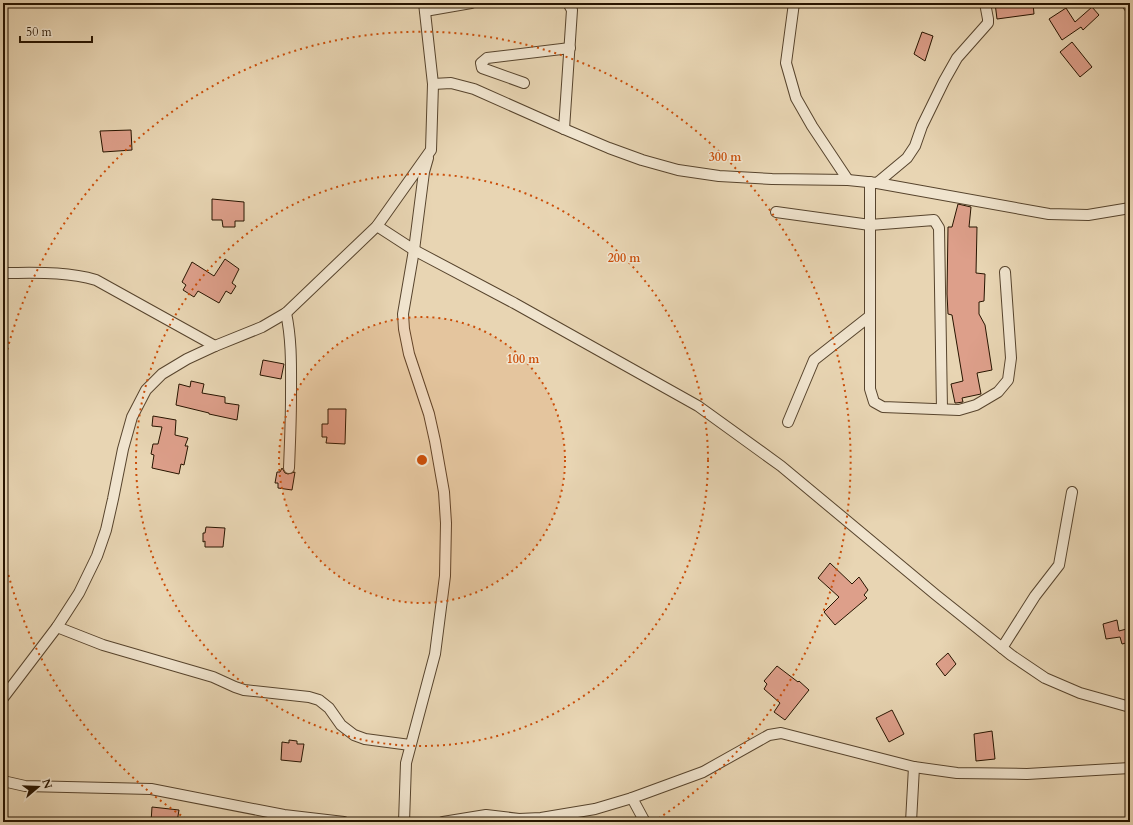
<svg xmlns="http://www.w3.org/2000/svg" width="1133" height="825" font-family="Cardo,serif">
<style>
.building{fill:#dd9f8a;stroke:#271400}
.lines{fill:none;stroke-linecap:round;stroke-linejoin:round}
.minor-casing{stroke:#57442d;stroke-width:12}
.major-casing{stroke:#271400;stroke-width:14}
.minor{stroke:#f0e4ce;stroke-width:10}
.major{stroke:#e8d5b3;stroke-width:13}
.ring{fill:none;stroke:#cb4f0a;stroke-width:2;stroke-dasharray:2 4}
.centre{fill:#cb4f0a;stroke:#f0e4ce;stroke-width:2}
.ring-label{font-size:12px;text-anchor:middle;font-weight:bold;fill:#cb4f0a;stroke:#f0e4ce;stroke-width:3;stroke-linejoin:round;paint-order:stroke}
</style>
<rect width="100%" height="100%" fill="#e8d5b3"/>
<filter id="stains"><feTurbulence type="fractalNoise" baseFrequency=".005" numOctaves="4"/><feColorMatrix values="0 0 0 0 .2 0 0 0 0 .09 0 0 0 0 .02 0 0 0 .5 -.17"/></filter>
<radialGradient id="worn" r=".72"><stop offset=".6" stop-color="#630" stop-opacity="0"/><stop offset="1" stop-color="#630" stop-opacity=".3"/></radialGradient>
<!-- building -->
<g class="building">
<polygon points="995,3 1033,3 1034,14 997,19"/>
<polygon points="1092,7 1099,15 1083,30 1081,27 1062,40 1049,19 1066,8 1075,22"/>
<polygon points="922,32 933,36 925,61 914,54"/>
<polygon points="1072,42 1092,67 1080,77 1060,52"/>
<polygon points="131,130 132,150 103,152 100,131"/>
<polygon points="212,199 244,202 244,221 235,221 235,227 223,227 222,220 212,220"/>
<polygon points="958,204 971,207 969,227 977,227 976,273 985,274 984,301 979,302 979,314 985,325 992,370 977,373 981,394 962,398 963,402 956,403 955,403 951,384 963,381 952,315 948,314 947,294 948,227 952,227"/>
<polygon points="225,259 239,269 232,283 236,286 231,294 226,291 219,303 198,291 194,297 183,290 186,285 182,282 192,262 214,276"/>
<polygon points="263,360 284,364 281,379 260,375"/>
<polygon points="191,381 204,384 202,393 225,397 225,403 239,405 237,420 209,414 209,413 176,405 179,384 190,387"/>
<polygon points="328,409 346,409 345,444 326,443 327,437 322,437 322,424 328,424"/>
<polygon points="153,416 176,420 175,435 188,438 185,446 188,446 184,465 181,464 179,474 152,468 154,455 151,454 153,444 158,444 162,427 152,426"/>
<polygon points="282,468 285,473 288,474 295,472 292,490 278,488 278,483 275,483 277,472 280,472"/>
<polygon points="206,527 225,528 223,547 205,547 205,541 203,542 203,533 205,533"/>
<polygon points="830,563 852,584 859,577 868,590 864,595 867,598 835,625 824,612 839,597 818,578"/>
<polygon points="1117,620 1119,631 1130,628 1130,642 1122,644 1120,637 1106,639 1103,624"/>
<polygon points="948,653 956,664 945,676 936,664"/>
<polygon points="777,666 798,682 799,681 809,690 785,720 774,712 780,703 764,689 767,684 764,681"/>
<polygon points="892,710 904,734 889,742 876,718"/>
<polygon points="992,731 995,759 976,761 974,734"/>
<polygon points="289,740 297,741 297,744 304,744 301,762 281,760 282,742 289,743"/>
<polygon points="152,807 179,810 177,822 151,822"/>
</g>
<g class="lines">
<!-- minor casing -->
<g class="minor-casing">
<g id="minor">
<polyline points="794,3 786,63 796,98 812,126 848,180"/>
<polyline points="425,11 471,3"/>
<polyline points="524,83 482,68 481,63 487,58 570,48"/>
<polyline points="433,84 451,83 474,89 564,129 609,148 642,160 678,170 719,176 772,179 848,180 877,183 1049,214 1088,215 1130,208"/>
<polyline points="564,129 572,10 568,3"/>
<polyline points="870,182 870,389 874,402 883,407 959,410 976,405 998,392 1008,380 1011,358 1005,272"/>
<polyline points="877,183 907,158 915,146 922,126 944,81 957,58 988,23 988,19 985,3"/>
<polyline points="776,212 870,225 934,220 939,228 942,409"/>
<polyline points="377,226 414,250 514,303 698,406 781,466 936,595 1011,655 1045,678 1080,693 1130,707"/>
<path d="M3 273C34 273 66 271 96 280L215 346"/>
<path d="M286 313C292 341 291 368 291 397 291 420 290 444 289 468"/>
<polyline points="788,422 814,360 870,316"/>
<polyline points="57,627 103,645 213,677 235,687 244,690 309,697 319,700 329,708 341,725 354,735 365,739 410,745"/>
<polyline points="1002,648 1035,596 1059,565 1072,492"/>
<polyline points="3,698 57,627 79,593 97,556 106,530 113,499 123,449 132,417 146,390 162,374 187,359 215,346 262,327 286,313 377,226 431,150 433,84 424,3"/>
<polyline points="3,781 25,786 151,789 284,815 344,822"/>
<polyline points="632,798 645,822"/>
<polyline points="404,822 406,763 435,654 445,576 446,523 444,492 435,441 429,414 409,354 404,329 403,314 414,250 424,172 428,158"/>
<polyline points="443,822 486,815 519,819 541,818 595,809 632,798 703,772 769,735 781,733 914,767 957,773 1027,774 1130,768"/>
<polyline points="911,822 914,767"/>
</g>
</g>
<!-- major casing -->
<g class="major-casing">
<polyline id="major" points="1128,3 1130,6"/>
</g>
<!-- minor -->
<use href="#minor" class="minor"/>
<!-- major -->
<use href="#major" class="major"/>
</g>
<!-- distance rings -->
<circle cx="422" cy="460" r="143" fill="#cb4f0a" fill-opacity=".12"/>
<g class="ring">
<circle cx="422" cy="460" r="143"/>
<circle cx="422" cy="460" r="286"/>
<path d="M191 822A429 429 0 0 1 3 553M3 367A429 429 0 1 1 653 822"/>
</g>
<circle cx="422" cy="460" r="6" class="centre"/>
<g class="ring-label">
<text x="725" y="161">300 m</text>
<text x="624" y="262">200 m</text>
<text x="523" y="363">100 m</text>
</g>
<!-- margin -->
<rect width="1133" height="825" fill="none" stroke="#e8d5b3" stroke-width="16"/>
<rect x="4" y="4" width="1125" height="817" fill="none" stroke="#271400" stroke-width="2"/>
<rect x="8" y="8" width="1117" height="809" fill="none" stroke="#271400"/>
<!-- north arrow -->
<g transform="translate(38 787) rotate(71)" stroke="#f0e4ce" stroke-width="3" paint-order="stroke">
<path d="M0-3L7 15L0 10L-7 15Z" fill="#271400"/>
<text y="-6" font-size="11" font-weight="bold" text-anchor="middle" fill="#271400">N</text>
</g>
<!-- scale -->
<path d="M20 36v6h72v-6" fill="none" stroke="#271400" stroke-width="2"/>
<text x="26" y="36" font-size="12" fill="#271400" stroke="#f0e4ce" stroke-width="3" paint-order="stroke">50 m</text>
<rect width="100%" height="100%" filter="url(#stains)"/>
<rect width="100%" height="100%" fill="url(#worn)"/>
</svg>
